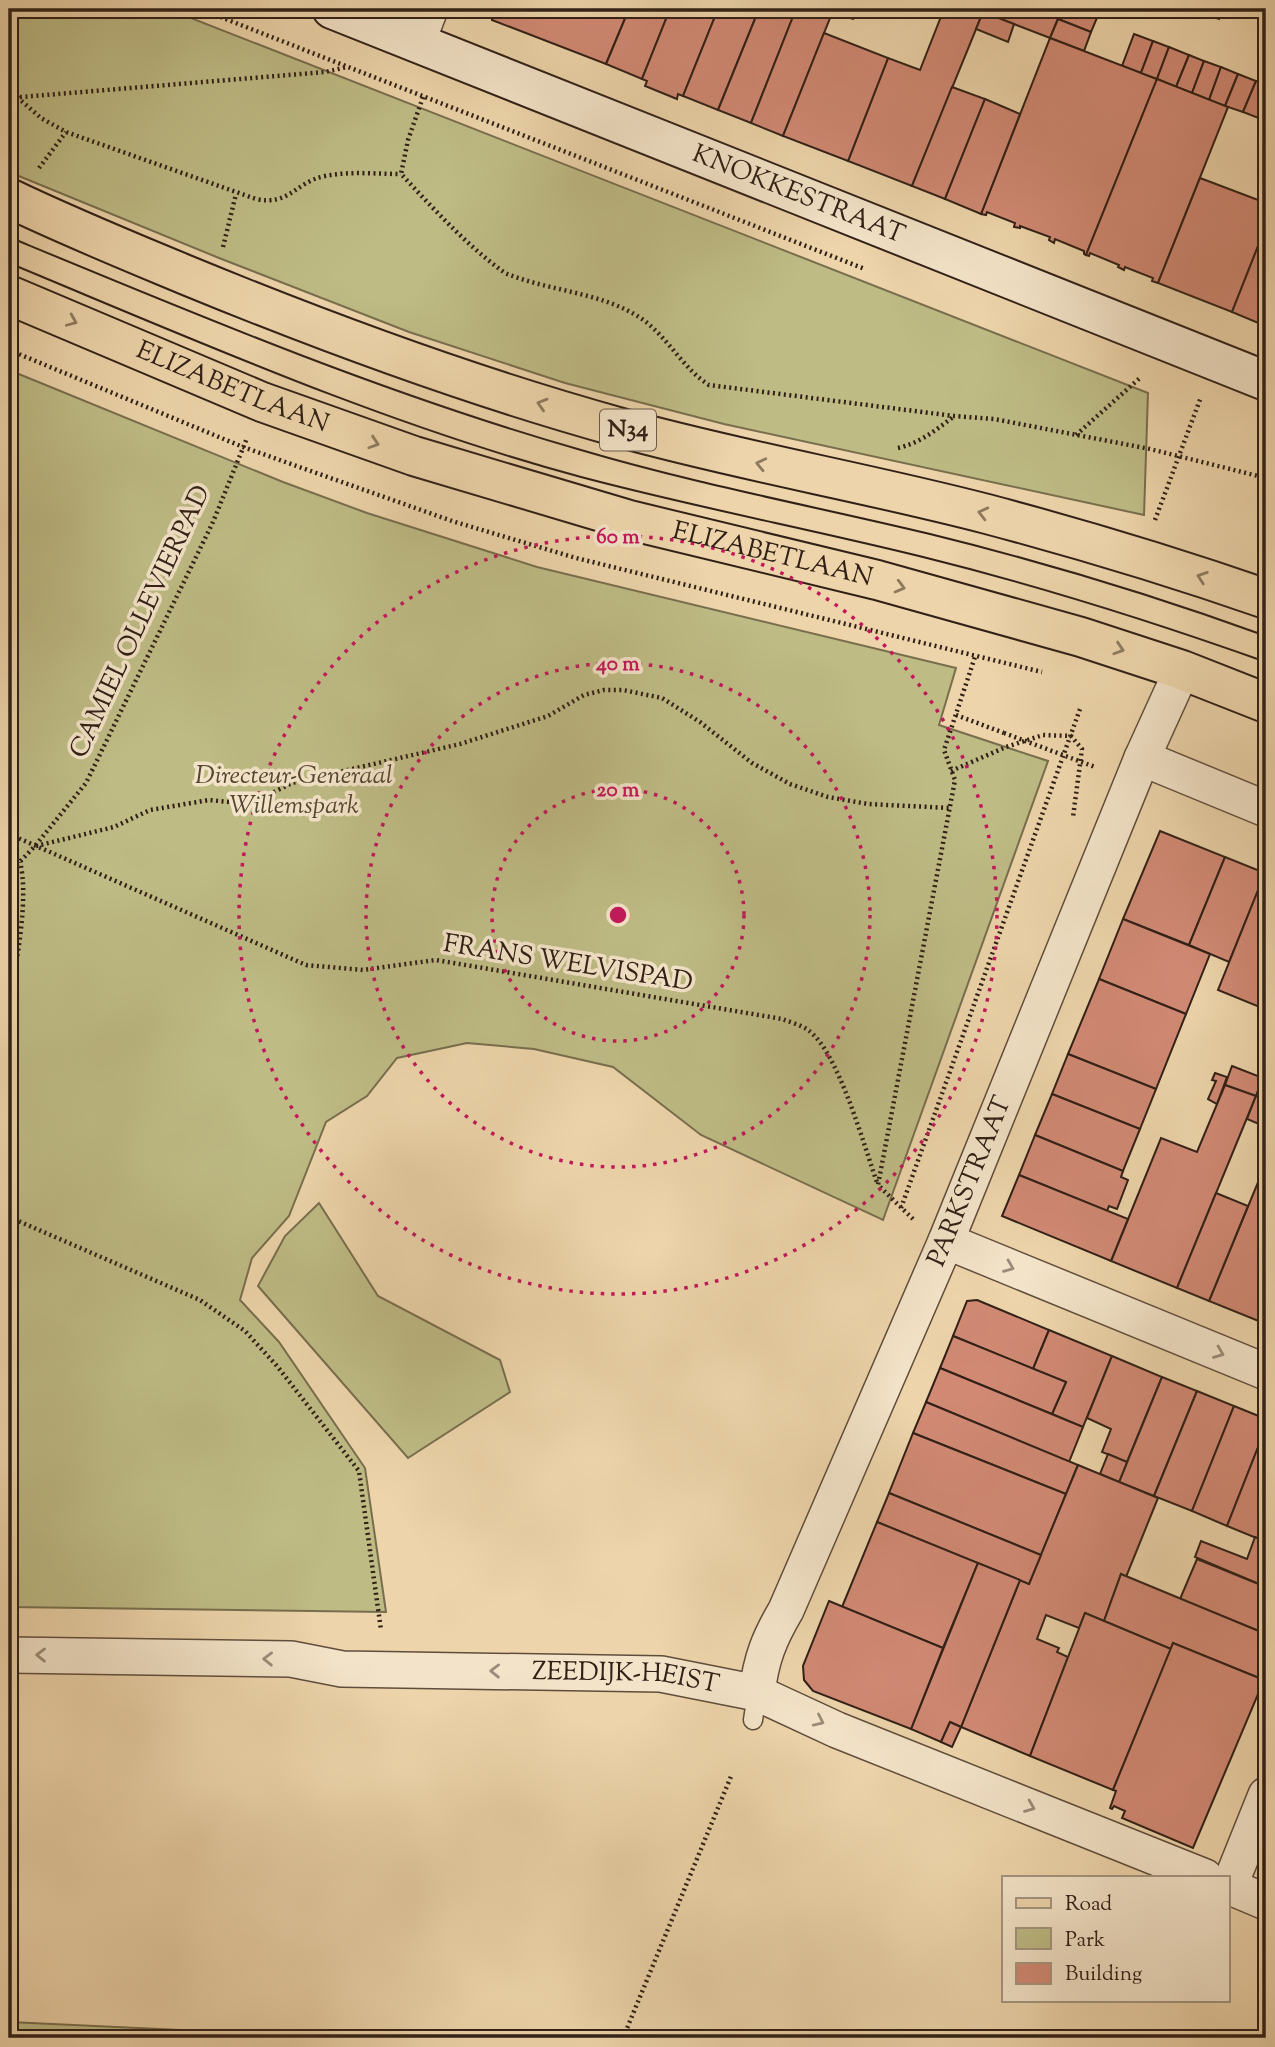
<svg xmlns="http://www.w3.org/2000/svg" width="1275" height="2047" font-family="'Sorts Mill Goudy',serif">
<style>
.green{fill:#bebb85;stroke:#786e4e;stroke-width:2}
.building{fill:#d18974;stroke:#312017;stroke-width:2}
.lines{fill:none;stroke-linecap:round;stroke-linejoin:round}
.lane-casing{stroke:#604d3c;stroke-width:21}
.street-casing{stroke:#604d3c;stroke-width:38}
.secondary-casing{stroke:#312017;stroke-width:42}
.primary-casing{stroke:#312017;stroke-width:42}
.path{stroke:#312017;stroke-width:4.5;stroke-dasharray:2 3.5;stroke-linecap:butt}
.lane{stroke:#f3e3c8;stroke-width:18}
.street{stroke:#f3e3c8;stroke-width:35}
.secondary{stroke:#f3e3c8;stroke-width:38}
.primary{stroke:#edd4aa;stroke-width:38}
.tram{stroke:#312017;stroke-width:2}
.path-bridge{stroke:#312017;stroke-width:4.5;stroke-dasharray:2 3.5;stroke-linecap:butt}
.oneway{stroke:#8f7a60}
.oneway2{stroke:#9c8b78}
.ring{fill:none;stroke:#c2185b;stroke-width:3.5;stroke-dasharray:3.5 7}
.labels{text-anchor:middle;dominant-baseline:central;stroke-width:7;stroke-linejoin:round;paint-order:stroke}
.shield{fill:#f3e3c8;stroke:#6b5a4c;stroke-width:2}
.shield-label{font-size:24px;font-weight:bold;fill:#312017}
.street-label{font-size:26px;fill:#312017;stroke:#f3e3c8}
.park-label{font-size:26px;font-style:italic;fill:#544732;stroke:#f3e3c8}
.centre{fill:#c2185b;stroke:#f3e3c8;stroke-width:3.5}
.ring-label{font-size:21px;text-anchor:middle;font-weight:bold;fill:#c2185b;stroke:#f3e3c8;stroke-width:7;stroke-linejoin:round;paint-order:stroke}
</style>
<rect width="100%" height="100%" fill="#edd4aa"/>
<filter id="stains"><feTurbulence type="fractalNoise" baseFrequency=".00286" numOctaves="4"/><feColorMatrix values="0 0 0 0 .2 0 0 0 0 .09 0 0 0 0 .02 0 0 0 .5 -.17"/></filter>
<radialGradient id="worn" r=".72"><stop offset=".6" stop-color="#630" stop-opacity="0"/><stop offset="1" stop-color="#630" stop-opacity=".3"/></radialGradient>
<!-- green -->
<g class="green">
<polygon points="9,9 168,9 1148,393 1144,515 724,424 565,383 409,332 219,258 9,172"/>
<polygon points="9,370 283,482 367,513 537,567 956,668 939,725 1048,761 883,1220 701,1135 613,1067 534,1049 467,1043 397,1058 367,1096 326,1122 289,1216 252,1258 240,1300 279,1342 365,1468 386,1612 9,1607"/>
<polygon points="319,1203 378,1296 500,1360 510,1392 408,1458 258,1286 285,1236"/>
<polygon points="9,2022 356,2038 9,2038"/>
</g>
<!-- building -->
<g class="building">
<polygon points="492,9 629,9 606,64 492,20"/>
<polygon points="629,9 670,9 642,79 606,64"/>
<polygon points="670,9 718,9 683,96 678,94 677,99 645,86 647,81 642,79"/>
<polygon points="718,9 759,9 718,110 683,96"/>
<polygon points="759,9 796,9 751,123 718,110"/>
<polygon points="796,9 804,9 830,18 783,136 751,123"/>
<polygon points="833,9 896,9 893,16 862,14 853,19 832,12"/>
<polygon points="944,9 1062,9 1050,38 983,12 912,186 848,161 888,58 920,70"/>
<polygon points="1062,9 1089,9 1099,13 1091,32 1058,19"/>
<polygon points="1193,9 1223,9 1219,19"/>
<polygon points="983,12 1014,24 1008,42 976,29"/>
<polygon points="1058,19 1091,32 1084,51 1050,38"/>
<polygon points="824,33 888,58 848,161 783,136"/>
<polygon points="1134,34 1153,41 1141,73 1122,66"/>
<polygon points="1050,38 1157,79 1086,255 1084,254 1084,251 1055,239 1054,243 1049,240 1050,237 1020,226 1020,228 1014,227 1015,223 987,212 986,215 981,214"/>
<polygon points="1153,41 1169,47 1157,79 1141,73"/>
<polygon points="1169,47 1189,55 1176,87 1157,79"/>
<polygon points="1189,55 1204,61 1192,93 1176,87"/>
<polygon points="1204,61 1221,67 1209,100 1192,93"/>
<polygon points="1221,67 1238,74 1225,106 1209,100"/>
<polygon points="1238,74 1256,81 1243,112 1225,106"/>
<polygon points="1157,79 1228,107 1158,283 1152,281 1153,278 1125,267 1124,270 1118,267 1119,265 1090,253 1089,256 1086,255"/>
<polygon points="1256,81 1266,85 1266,106 1261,119 1243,112"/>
<polygon points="952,87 985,99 945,199 912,186"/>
<polygon points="985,99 1020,114 981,214 945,199"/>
<polygon points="1200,178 1266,203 1266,226 1232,312 1158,283"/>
<polygon points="1266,226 1266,317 1263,325 1232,312"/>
<polygon points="1160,831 1225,857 1189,945 1123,919"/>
<polygon points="1225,857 1265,873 1229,962 1189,945"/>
<polygon points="1265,873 1266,997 1262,1008 1218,990"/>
<polygon points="1123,919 1210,954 1186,1014 1099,979"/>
<polygon points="1099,979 1186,1014 1156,1089 1068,1054"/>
<polygon points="1068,1054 1156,1089 1140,1129 1052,1094"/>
<polygon points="1232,1066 1263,1078 1256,1096 1225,1085"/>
<polygon points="1266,1071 1266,1100 1256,1096"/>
<polygon points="1215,1073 1227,1077 1217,1104 1208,1099 1216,1081 1212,1080"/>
<polygon points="1225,1085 1256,1096 1177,1288 1111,1261 1161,1138 1197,1152"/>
<polygon points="1052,1094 1140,1129 1123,1171 1035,1135"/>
<polygon points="1256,1096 1266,1100 1266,1127 1247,1119"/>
<polygon points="1035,1135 1123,1171 1121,1177 1128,1180 1117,1209 1109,1206 1107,1211 1019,1175"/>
<polygon points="1266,1163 1266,1324 1209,1301"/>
<polygon points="1019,1175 1128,1219 1111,1261 1002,1216"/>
<polygon points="1216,1193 1248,1206 1209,1301 1177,1288"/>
<polygon points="977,1300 1049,1330 1033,1369 953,1336 967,1301"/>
<polygon points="1049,1330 1112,1356 1083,1427 1052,1414 1066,1382 1033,1369"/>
<polygon points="953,1336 1066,1382 1052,1414 940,1368"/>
<polygon points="1112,1356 1162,1377 1127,1462 1102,1452 1111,1429 1087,1418"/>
<polygon points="940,1368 1083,1427 1069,1462 926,1402"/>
<polygon points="1162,1377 1197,1391 1154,1496 1119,1482"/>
<polygon points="1197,1391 1234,1406 1192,1511 1154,1496"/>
<polygon points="926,1402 1078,1465 1066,1494 913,1433"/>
<polygon points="1234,1406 1266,1419 1266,1427 1227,1526 1192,1511"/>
<polygon points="1266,1427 1266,1542 1227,1526"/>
<polygon points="913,1433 1066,1494 1041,1555 889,1493"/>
<polygon points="1108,1454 1127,1462 1119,1482 1100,1474"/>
<polygon points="1078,1465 1158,1498 1126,1577 1121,1574 1104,1621 1085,1613 1079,1628 1046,1615 1037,1639 1059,1648 1057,1652 1068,1657 1030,1756 961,1727 1020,1580 1029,1584"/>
<polygon points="889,1493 1041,1555 1029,1584 877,1522"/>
<polygon points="877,1522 978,1563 943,1648 842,1607"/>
<polygon points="1255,1537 1266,1542 1266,1587 1195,1557 1201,1541 1247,1559"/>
<polygon points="1197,1559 1266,1587 1266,1634 1180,1599"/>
<polygon points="978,1563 1020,1580 961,1727 950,1722 941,1742 911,1729"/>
<polygon points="1121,1574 1266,1634 1266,1660 1260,1675 1265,1677 1264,1680 1173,1643 1171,1649 1104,1621"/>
<polygon points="829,1601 943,1648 911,1729 813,1691 804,1680 803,1666"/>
<polygon points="1085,1613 1171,1649 1113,1790 1030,1756"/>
<polygon points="1173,1643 1264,1680 1193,1848 1122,1818 1125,1811 1114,1806 1112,1809 1110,1808 1116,1791 1113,1790"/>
<polygon points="950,1722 961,1727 952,1747 941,1742"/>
</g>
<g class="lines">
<!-- lane casing -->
<g class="lane-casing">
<polyline id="lane" points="753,1720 757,1693"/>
</g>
<!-- street casing -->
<g class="street-casing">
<g id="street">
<polyline points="417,43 430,9"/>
<polyline points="1142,758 1266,809"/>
<polyline points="946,1241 1266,1372"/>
<path id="s1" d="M9 1655 291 1659 342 1669 661 1674 757 1693 837 1730 1205 1877"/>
<path id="s2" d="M757 1693C761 1659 769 1639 786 1610L946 1241 1142 758 1182 670"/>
<polyline points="1228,1886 1266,1902"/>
<polyline points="1229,1887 1266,1795"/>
</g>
</g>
<!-- secondary casing -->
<g class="secondary-casing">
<g id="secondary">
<path id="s3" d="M332 9 1266 381"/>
</g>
</g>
<!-- primary casing -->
<g class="primary-casing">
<g id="primary">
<path d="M9 198C67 226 126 250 186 275 327 333 470 386 618 427 740 461 864 482 987 514 1081 539 1174 567 1266 599"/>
<path id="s4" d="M9 295 262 402 414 456 629 520 877 580 1081 637 1182 670 1266 703"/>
</g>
</g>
<!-- path -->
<g class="path">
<polyline points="200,9 865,269"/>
<path d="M9 90 41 118 66 132 256 199C290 206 295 182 325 176 350 171 376 174 401 174"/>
<path d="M423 97 408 140 401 174C433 208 466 245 505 273 548 291 600 292 639 317 667 335 682 368 709 385L954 416 994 419 1150 449 1266 478"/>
<polyline points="9,98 325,72 347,67"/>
<polyline points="39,168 66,132"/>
<polyline points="223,247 236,194"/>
<polyline points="9,350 243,447 452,521 576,558 1042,672"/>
<polyline points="1076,435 1141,377"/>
<path d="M898 448C920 443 936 430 953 417"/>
<polyline points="1155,520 1201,397"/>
<polyline points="956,715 1004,733"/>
<polyline points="951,771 1006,747 1043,735 1071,736 1082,749 1073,817"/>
<path d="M9 834 306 965 363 970 436 960 782 1019C790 1022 801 1025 808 1030 839 1052 864 1147 878 1185"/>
<polyline points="36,846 114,827 150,810 209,800 250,804 292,783 460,744 548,716 584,695 604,690 623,690 662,698 700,722 752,763 790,784 828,797 868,804 950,808"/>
<polyline points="9,873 35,846 86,783 213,522 247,438"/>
<path d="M9 999C17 964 29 896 20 862"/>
<polyline points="901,1208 1080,709"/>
<polyline points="9,1217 200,1300 245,1331 277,1366 359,1471 381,1630"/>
<polyline points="913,1219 878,1185 955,780 944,750 975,657"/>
<polyline points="623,2038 732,1774"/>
</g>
<!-- lane -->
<use href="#lane" class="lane"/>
<!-- street -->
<use href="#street" class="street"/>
<!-- secondary -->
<use href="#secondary" class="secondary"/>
<!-- primary -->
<use href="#primary" class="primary"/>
<!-- tram -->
<g class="tram">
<path d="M9 237C197 315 385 394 581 450 696 484 813 506 930 534 1044 562 1156 596 1266 636"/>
<path d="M9 263C197 341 384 424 581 477 694 507 810 529 923 557 1040 586 1154 622 1266 662"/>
</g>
<!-- path-bridge -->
<polyline class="path-bridge" points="1004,733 1095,767"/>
</g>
<!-- one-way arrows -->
<defs><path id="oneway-chevron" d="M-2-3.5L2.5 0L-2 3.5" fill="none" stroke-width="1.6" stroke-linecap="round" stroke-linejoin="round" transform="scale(1.75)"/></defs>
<g class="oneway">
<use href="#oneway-chevron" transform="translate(72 321) rotate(23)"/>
<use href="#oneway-chevron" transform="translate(542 404) rotate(-163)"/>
<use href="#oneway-chevron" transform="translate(374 443) rotate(18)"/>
<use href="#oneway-chevron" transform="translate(761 464) rotate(-167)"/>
<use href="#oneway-chevron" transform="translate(983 513) rotate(-166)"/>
<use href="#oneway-chevron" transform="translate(1202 577) rotate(-161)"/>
<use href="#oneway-chevron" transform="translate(900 587) rotate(15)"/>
<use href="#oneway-chevron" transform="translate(1119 649) rotate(18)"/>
</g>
<g class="oneway2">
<use href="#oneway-chevron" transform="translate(1009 1267) rotate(22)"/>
<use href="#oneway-chevron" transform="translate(1219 1353) rotate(22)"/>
<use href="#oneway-chevron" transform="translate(41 1655) rotate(-179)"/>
<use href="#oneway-chevron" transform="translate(268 1659) rotate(-179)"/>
<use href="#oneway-chevron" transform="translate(495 1671) rotate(-179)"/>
<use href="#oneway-chevron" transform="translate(819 1721) rotate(25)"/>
<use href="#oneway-chevron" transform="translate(1030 1807) rotate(22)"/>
</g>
<!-- distance rings -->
<g class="ring">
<circle cx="618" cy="915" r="126"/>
<circle cx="618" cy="915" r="252"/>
<circle cx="618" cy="915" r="379"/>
</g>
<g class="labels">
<!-- shield labels -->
<rect class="shield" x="600" y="409.5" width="56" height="41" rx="5"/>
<g class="shield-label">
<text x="628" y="430">N34</text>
</g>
<!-- street labels -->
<g class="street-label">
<text stroke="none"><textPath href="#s3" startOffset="502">KNOKKESTRAAT</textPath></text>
<text stroke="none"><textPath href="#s4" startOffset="242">ELIZABETLAAN</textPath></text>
<text stroke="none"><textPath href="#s4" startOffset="808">ELIZABETLAAN</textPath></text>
<text transform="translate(141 622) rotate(-65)">CAMIEL OLLEVIERPAD</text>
<text transform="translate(568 964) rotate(9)">FRANS WELVISPAD</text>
<text stroke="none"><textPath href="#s2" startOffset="555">PARKSTRAAT</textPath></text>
<text stroke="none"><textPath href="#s1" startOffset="618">ZEEDIJK-HEIST</textPath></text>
</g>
<!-- park labels -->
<g class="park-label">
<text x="294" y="776">Directeur-Generaal<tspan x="294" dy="30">Willemspark</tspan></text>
</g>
</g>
<circle cx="618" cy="915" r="10" class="centre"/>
<g class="ring-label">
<text x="618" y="543">60 m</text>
<text x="618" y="670">40 m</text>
<text x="618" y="796">20 m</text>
</g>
<!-- margin -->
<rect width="1275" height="2047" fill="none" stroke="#edd4aa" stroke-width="35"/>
<rect x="10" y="10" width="1254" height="2026" fill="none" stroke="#312017" stroke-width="3.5"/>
<rect x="18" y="18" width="1240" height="2012" fill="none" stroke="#312017" stroke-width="2"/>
<!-- legend -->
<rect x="1002" y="1876" width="228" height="126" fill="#f3e3c8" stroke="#a59581" stroke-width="2"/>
<rect x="1016" y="1898" width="35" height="10" fill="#edd4aa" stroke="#a59581" stroke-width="2"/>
<text x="1065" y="1910" font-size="21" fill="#312017">Road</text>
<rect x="1016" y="1928" width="35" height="21" fill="#bebb85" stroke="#a59581" stroke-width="2"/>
<text x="1065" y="1946" font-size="21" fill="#312017">Park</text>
<rect x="1016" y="1963" width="35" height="21" fill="#d18974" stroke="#a59581" stroke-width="2"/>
<text x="1065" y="1980" font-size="21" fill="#312017">Building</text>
<rect width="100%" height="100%" filter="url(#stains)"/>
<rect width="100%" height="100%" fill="url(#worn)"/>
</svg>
